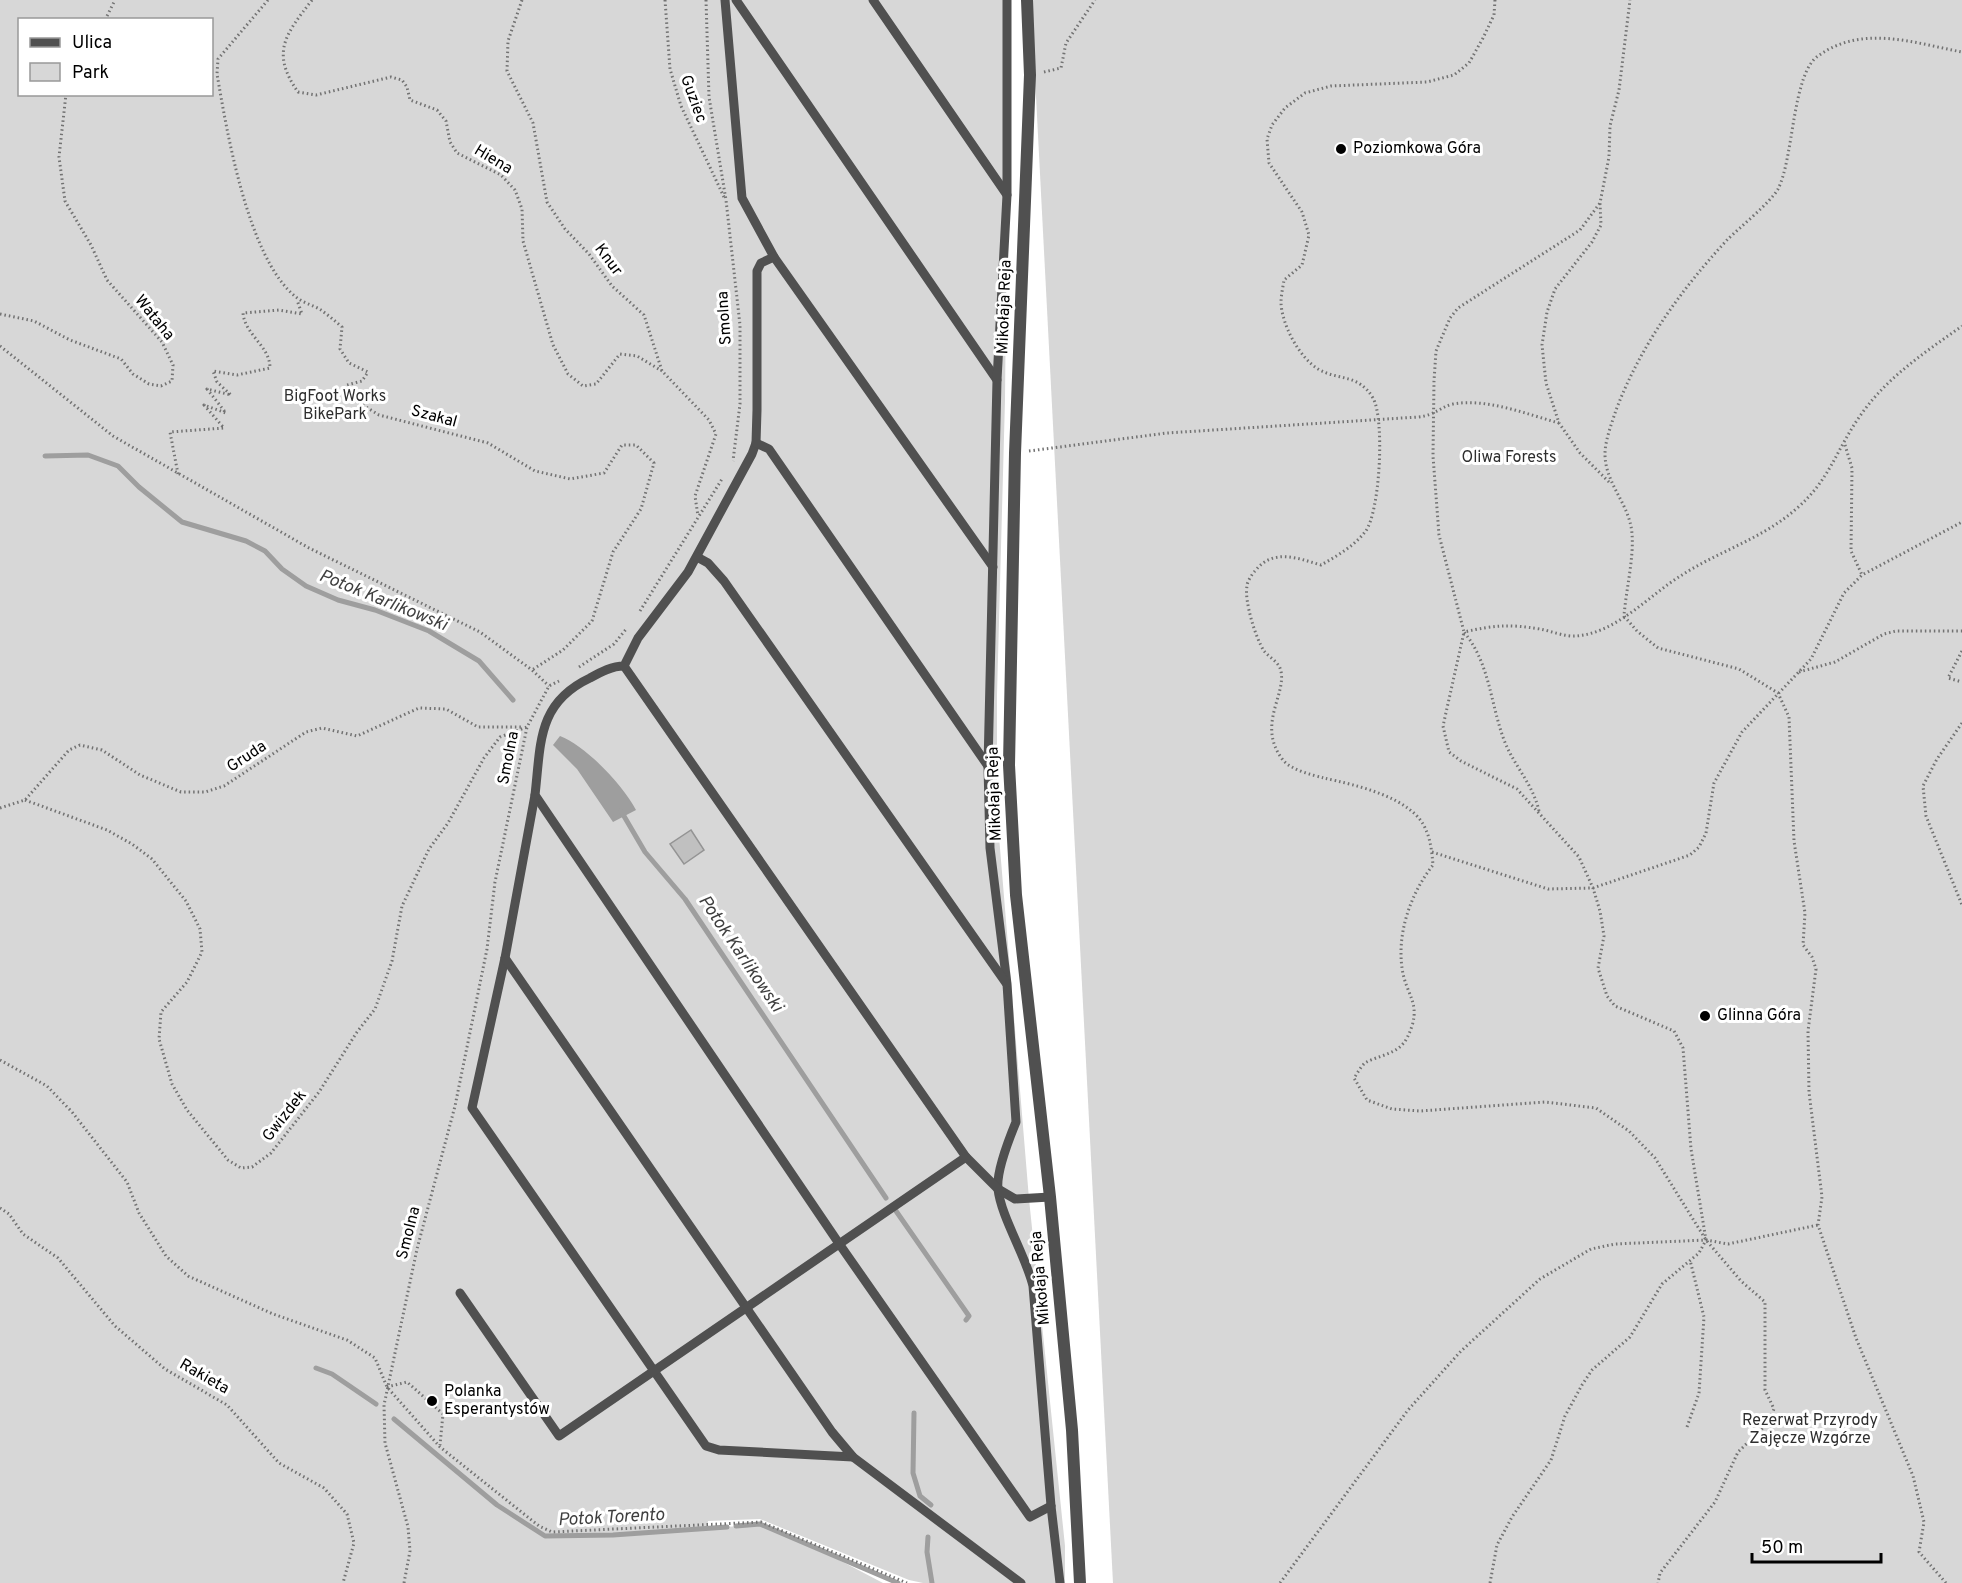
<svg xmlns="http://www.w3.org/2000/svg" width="1962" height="1583" font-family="Overpass,sans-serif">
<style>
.green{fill:#d7d7d7;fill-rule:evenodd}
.water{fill:#9e9e9e}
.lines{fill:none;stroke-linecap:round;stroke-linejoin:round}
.stream{stroke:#9e9e9e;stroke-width:5}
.building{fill:#c0c0c0;stroke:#949494;stroke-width:1.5}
.path{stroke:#727272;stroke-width:3;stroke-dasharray:1.5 3;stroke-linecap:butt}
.lane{stroke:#505050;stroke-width:9}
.street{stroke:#505050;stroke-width:12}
.poi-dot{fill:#000;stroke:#fff;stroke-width:2}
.labels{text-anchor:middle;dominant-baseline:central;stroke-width:6;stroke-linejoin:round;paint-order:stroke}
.street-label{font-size:16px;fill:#000;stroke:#fff}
.poi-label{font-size:16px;fill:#000;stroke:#fff;text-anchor:start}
.park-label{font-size:16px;fill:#2e2e2e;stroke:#fff}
.water-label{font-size:18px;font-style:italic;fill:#3f3f3f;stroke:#fff}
</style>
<rect width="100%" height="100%" fill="#fff"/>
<!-- green -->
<g class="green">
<path d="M0 0H1009L1005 400 997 695V812L1029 1199 1065 1546V1583H923L909 1580 760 1519 708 1521 707 1528 759 1525 822 1551 883 1583H0ZM20 20H212V94H20Z"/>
<polygon points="1031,0 1962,0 1962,1583 1113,1583"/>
</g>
<!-- water -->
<path class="water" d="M560 736C586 746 623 785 636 810L613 822 577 769 553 745Z"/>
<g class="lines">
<!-- stream -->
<g class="stream">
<polyline points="45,456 88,455 118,466 139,487 182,522 246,541 265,551 282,569 306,586 338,600 375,610 429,631 479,661 513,700"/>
<polyline points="621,811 645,852 685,899 886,1198"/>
<polyline points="896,1211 969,1316 966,1320"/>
<polyline points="316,1368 332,1374 376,1404"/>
<polyline points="914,1413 913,1473 920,1496 931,1505"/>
<polyline points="394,1419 497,1505 545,1536 613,1535 727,1527"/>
<polyline points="736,1526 760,1524 898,1583"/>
<polyline points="928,1537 927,1552 932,1583"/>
</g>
</g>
<!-- building -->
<polygon class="building" points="691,830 704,850 684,864 670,844"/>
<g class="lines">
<!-- path -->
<g class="path">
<path d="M268 0 218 59 217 74C227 132 248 259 296 297 303 303 313 305 321 310 328 315 335 321 342 327L340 349 349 363 368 372 362 381 347 385 345 394 379 415 488 443 535 471 570 479 604 473 622 445H636L654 463 641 509 613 552 592 621 563 650 532 670"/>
<path d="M312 0C286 34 270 52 298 92L316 95 391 77 402 80 407 87 410 100 437 110 446 121 450 142 457 153 501 175 515 190 522 209 523 241 553 345 568 374 583 386 596 384 620 354 637 356 662 371"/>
<polyline points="522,0 508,41 507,71 533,123 547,202 565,229 589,254 612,286 644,315 662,371 709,420 716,434 695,496 698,516"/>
<polyline points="665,0 670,69 681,106 724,197"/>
<polyline points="706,0 709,97 726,200 740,325 740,404 733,461"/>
<path d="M1495 0 1494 15 1483 38 1469 63 1454 75 1427 82 1331 86 1305 93 1285 108 1272 125 1267 139 1269 163 1302 212 1309 235 1302 265 1284 280C1283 287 1281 295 1281 303 1282 325 1299 357 1318 369 1338 381 1358 373 1373 398 1385 419 1380 514 1365 532 1354 546 1337 556 1321 565 1297 558 1273 548 1255 571 1252 574 1247 582 1247 586 1244 601 1256 639 1264 651 1269 657 1277 661 1280 668 1289 693 1255 724 1283 760 1291 770 1312 775 1324 778 1355 785 1413 797 1426 830 1431 841 1432 854 1433 865 1411 893 1397 932 1402 968 1406 997 1424 1004 1407 1038 1398 1055 1378 1055 1365 1063 1361 1066 1357 1074 1354 1078L1367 1100 1392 1109 1420 1111 1545 1102 1596 1108 1629 1131 1655 1158 1706 1240 1741 1281 1765 1302V1390L1774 1409 1768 1423 1738 1452 1715 1502 1660 1573 1658 1583"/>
<polyline points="105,20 115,0"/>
<polyline points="1044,72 1061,68 1066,43 1095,0"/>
<polyline points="0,314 34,321 70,340 121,359 133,374 149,384 161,386 172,381 173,365 162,342 107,280 91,245 65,201 59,157 66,94"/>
<polyline points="0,346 113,436 309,548 480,632 532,670 549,686"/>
<polyline points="1845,445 1852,468 1851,551 1862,575"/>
<path d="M1029 451 1167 433 1418 417C1436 415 1440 407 1453 404 1487 398 1526 414 1559 423"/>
<path d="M178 474 170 432 224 428 204 405 226 413 207 389 231 395 217 382 213 371 237 375 270 368C270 346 245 335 243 313L279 310 302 314 297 300"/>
<polyline points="1609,482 1580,453 1559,423 1546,383 1542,345 1547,312 1555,289 1592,242 1601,225 1600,203 1609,157 1610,126 1619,90 1630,0"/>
<polyline points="640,611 722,479"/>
<polyline points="1962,651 1948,678 1962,682"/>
<polyline points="579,667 614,644 627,628"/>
<polyline points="1799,672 1835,662 1884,634 1896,631 1962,631"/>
<polyline points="1962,723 1937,759 1923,786 1926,816 1962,905"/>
<polyline points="25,800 107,830 132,844 152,859 186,901 200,929 202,952 187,982 161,1012 159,1039 172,1084 187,1110 228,1160 241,1168 252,1167 271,1153 319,1092 357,1032 375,1009 392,961 402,906 429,849 448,823 484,758 500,737 527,727"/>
<polyline points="0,808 25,800 69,750 80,745 102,750 140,775 181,792 205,792 224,786 306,732 322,728 357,736 419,708 446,709 478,727 522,727"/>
<path d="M1539 811C1533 784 1514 766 1504 740 1490 702 1490 664 1464 632 1495 625 1508 624 1540 629 1551 631 1565 637 1576 636 1617 633 1649 595 1682 575 1719 551 1762 539 1796 509 1830 480 1836 450 1860 416 1886 378 1924 353 1962 326"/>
<polyline points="1432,852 1548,889 1593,888 1690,855 1699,847 1706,833 1714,783 1742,732 1811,659 1844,593 1862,575 1962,522"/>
<polyline points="0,1060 47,1086 72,1112 127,1182 139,1213 166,1256 188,1276 273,1314 347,1340 375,1358 387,1387 440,1447 539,1526 552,1532 761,1522 907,1583"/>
<polyline points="0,1208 9,1214 23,1234 58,1258 115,1326 165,1369 227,1405 279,1463 324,1488 347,1514 354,1543 343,1583"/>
<polyline points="387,1387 407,1382 443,1414 440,1445"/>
<polyline points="1687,1427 1699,1393 1704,1317 1690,1260"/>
<polyline points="404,1583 410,1551 408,1527 385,1443 384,1405 417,1249 455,1106 487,949 495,882 527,727 549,686 559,681"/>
<polyline points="1280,1583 1408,1410 1461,1351 1540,1279 1591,1249 1615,1244 1706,1240 1728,1244 1818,1225"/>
<polyline points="1490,1583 1497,1545 1512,1517 1551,1460 1565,1416 1582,1385 1592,1370 1630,1337 1662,1284 1699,1253 1706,1240 1691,1149 1683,1048 1674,1031 1615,1006 1607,996 1598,968 1604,936 1600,911 1593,888 1579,857 1517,789 1461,761 1449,752 1443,726 1464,632 1439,535 1433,456 1434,381 1436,351 1450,318 1458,308 1580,230 1600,203"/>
<path d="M1946 1583 1919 1552 1924 1522 1913 1476 1856 1338 1818 1225 1822 1197 1809 1092 1808 1031 1816 969 1812 957 1803 945 1805 913 1794 841 1789 717 1778 693 1739 669 1658 648 1637 631 1624 616C1626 590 1634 558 1632 534 1630 504 1605 484 1605 454 1605 440 1612 423 1616 410 1641 345 1680 291 1727 240 1740 227 1770 203 1778 189 1794 158 1792 74 1818 56 1862 24 1914 43 1962 52"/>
</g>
<!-- lane -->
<g class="lane">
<polyline points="725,0 742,198 774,257 993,567"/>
<polyline points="736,0 997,380"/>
<polyline points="873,0 1007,195"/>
<path d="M1007 0V195L997 380 988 766 990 848 1007 984 1016 1122C1009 1139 996 1172 998 1189 1001 1217 1026 1256 1033 1286L1051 1506 1060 1583"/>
<path d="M774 257 761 263 757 271V410L756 443 752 454 688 572 638 638 624 666C612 666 601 672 590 678 537 703 541 743 535 795L840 1245 1030 1517 1051 1506"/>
<polyline points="756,443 769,449 988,766"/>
<polyline points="697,557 708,563 724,581 1006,983"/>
<polyline points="624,666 966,1157 998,1189 1015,1199 1050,1197"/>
<polyline points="535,795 505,958 472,1108 706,1446 719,1450 853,1457"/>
<polyline points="505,958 832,1432 853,1457 1021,1583"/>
<polyline points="460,1293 559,1436 966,1157"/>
</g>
<!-- street -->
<polyline class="street" points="1027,0 1030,75 1015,453 1009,765 1016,895 1050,1197 1072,1430 1080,1583"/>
</g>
<!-- markers -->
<g class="poi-dot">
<circle cx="1341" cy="149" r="6"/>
<circle cx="1705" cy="1016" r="6"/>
<circle cx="432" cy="1401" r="6"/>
</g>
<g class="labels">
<!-- street labels -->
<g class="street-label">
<text transform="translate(693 99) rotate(70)">Guziec</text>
<text transform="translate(493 160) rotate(31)">Hiena</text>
<text transform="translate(608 260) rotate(53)">Knur</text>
<text transform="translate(1005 307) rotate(-88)">Mikołaja Reja</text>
<text transform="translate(154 318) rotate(51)">Wataha</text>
<text transform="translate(725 318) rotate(-94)">Smolna</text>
<text transform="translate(434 417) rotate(15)">Szakal</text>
<text transform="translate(247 757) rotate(-33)">Gruda</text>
<text transform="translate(509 758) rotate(-79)">Smolna</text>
<text transform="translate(995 794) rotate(-92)">Mikołaja Reja</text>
<text transform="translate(285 1116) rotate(-52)">Gwizdek</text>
<text transform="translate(409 1233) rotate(-76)">Smolna</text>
<text transform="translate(1041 1278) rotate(-95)">Mikołaja Reja</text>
<text transform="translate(204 1377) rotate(30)">Rakieta</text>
</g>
<!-- poi labels -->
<g class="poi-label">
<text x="1353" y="149">Poziomkowa Góra</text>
<text x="1717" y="1016">Glinna Góra</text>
<text x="444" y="1392">Polanka<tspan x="444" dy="18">Esperantystów</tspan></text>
</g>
<!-- park labels -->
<g class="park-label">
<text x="335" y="397">BigFoot Works<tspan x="335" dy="18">BikePark</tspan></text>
<text x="1509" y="458">Oliwa Forests</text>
<text x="1810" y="1421">Rezerwat Przyrody<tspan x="1810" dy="18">Zajęcze Wzgórze</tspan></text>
</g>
<!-- water labels -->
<g class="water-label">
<text transform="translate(383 601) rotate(22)">Potok Karlikowski</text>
<text transform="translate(740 954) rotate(56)">Potok Karlikowski</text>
<text transform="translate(611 1518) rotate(-3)">Potok Torento</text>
</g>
</g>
<!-- legend -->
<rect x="18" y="18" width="195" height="78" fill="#ffffff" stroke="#999999" stroke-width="1.5"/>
<rect x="30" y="38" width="30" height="9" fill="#505050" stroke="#999999" stroke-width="1.5"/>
<text x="72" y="48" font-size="18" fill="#000000">Ulica</text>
<rect x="30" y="63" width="30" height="18" fill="#d7d7d7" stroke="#999999" stroke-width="1.5"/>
<text x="72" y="78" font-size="18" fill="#000000">Park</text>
<!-- scale -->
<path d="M1752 1553v9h129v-9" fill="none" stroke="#000000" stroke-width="3"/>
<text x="1761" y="1553" font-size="18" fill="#000000" stroke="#ffffff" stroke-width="4.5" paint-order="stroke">50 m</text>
</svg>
